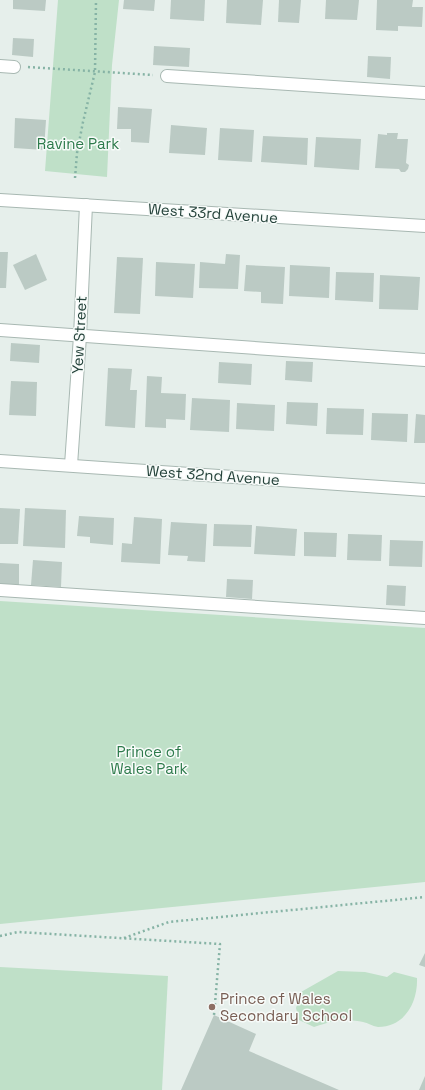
<svg xmlns="http://www.w3.org/2000/svg" width="425" height="1090" font-family="'Space Grotesk',sans-serif">
<style>
.green{fill:#bfe0c8}
.building{fill:#bbcac4}
.lines{fill:none;stroke-linecap:round;stroke-linejoin:round}
.minor-casing{stroke:#a8b8b2;stroke-width:14}
.path{stroke:#86b3a5;stroke-width:2.5;stroke-dasharray:2 3;stroke-linecap:butt}
.minor{stroke:#fff;stroke-width:12}
.education-dot{fill:#8d6e63;stroke:#f7fbf9;stroke-width:1.5}
.labels{text-anchor:middle;dominant-baseline:central;stroke-width:3;stroke-linejoin:round;paint-order:stroke}
.park-label{font-size:15px;fill:#2d7a4b;stroke:#f7fbf9}
.street-label{font-size:15px;fill:#24423a;stroke:#f7fbf9}
.education-label{font-size:15px;fill:#785e54;stroke:#f7fbf9;text-anchor:start}
</style>
<rect width="100%" height="100%" fill="#e6efeb"/>
<!-- green -->
<g class="green">
<polygon points="58,0 119,0 112,65 107,177 45,171"/>
<polygon points="0,601 425,628 425,882 0,924"/>
<polygon points="0,967 168,976 162,1090 0,1090"/>
<path d="M338 971 365 972 387 977 394 972 417 978C418 1002 405 1027 378 1027 372 1026 368 1023 363 1022 355 1020 343 1020 335 1021 328 1022 321 1025 314 1027L299 1020 296 1008 301 992Z"/>
</g>
<!-- building -->
<g class="building">
<polygon points="13,0 46,0 45,11 13,9"/>
<polygon points="124,0 155,0 154,11 123,9"/>
<polygon points="171,0 205,0 204,21 170,19"/>
<polygon points="227,0 263,0 261,25 226,23"/>
<polygon points="279,0 301,0 299,23 278,22"/>
<polygon points="326,0 359,0 357,20 325,19"/>
<polygon points="377,0 413,0 412,7 423,7 422,27 398,26 398,31 376,30"/>
<polygon points="13,38 34,39 33,57 12,55"/>
<polygon points="154,46 190,48 189,67 153,65"/>
<polygon points="368,56 391,57 390,79 367,77"/>
<polygon points="118,107 152,109 149,143 131,142 131,129 117,129"/>
<polygon points="15,118 46,120 44,150 14,148"/>
<polygon points="171,125 207,128 205,155 169,153"/>
<polygon points="220,128 254,130 252,162 218,160"/>
<polygon points="387,133 398,133 397,139 408,139 406,163 409,165 408,169 405,172 401,172 399,169 375,168 378,134 387,135"/>
<polygon points="263,136 308,138 307,165 261,162"/>
<polygon points="316,137 361,139 359,170 314,167"/>
<polygon points="0,252 8,252 6,288 0,288"/>
<polygon points="36,254 47,280 25,290 13,265"/>
<polygon points="226,254 240,255 238,289 199,288 200,262 225,264"/>
<polygon points="117,257 143,258 140,314 114,313"/>
<polygon points="156,262 195,264 193,298 155,296"/>
<polygon points="246,265 285,267 283,304 261,303 261,292 244,291"/>
<polygon points="290,265 330,267 329,298 289,296"/>
<polygon points="336,272 374,273 373,302 335,300"/>
<polygon points="380,275 420,277 418,310 379,309"/>
<polygon points="11,343 40,345 39,363 10,361"/>
<polygon points="286,361 313,362 312,382 285,380"/>
<polygon points="219,362 252,364 251,385 218,383"/>
<polygon points="108,368 132,369 130,390 137,390 135,428 105,426"/>
<polygon points="147,376 162,377 161,393 186,394 185,420 166,419 166,428 145,427"/>
<polygon points="11,381 37,382 36,416 9,415"/>
<polygon points="192,398 230,400 229,432 190,430"/>
<polygon points="287,402 318,403 317,426 286,424"/>
<polygon points="237,403 275,405 274,431 236,429"/>
<polygon points="327,408 364,409 363,435 326,434"/>
<polygon points="372,413 408,414 407,442 371,440"/>
<polygon points="416,414 425,415 425,443 414,443"/>
<polygon points="0,508 20,509 18,544 0,544"/>
<polygon points="25,508 66,510 65,548 23,546"/>
<polygon points="79,516 114,518 113,545 90,543 90,537 77,536"/>
<polygon points="134,517 162,519 160,564 121,562 122,543 132,544"/>
<polygon points="171,522 207,524 205,562 187,561 188,556 168,555"/>
<polygon points="214,524 252,525 251,547 213,546"/>
<polygon points="256,526 297,529 295,556 254,554"/>
<polygon points="304,532 337,533 336,557 304,556"/>
<polygon points="348,534 382,535 381,561 347,560"/>
<polygon points="390,540 423,541 422,567 389,566"/>
<polygon points="33,560 62,562 61,587 31,585"/>
<polygon points="0,563 19,564 19,585 0,585"/>
<polygon points="227,579 253,580 252,599 226,597"/>
<polygon points="387,585 406,586 405,606 386,605"/>
<polygon points="425,953 425,967 419,965"/>
<polygon points="214,1015 256,1034 249,1051 339,1090 181,1090"/>
<polygon points="425,1076 425,1090 419,1090"/>
</g>
<g class="lines">
<!-- minor casing -->
<g class="minor-casing">
<g id="minor">
<polyline points="0,66 14,67"/>
<polyline points="167,76 425,93"/>
<polyline points="0,200 425,226"/>
<polyline points="0,330 425,360"/>
<polyline points="0,461 425,490"/>
<polyline points="71,465 80,336 86,205"/>
<polyline points="0,590 425,618"/>
</g>
</g>
<!-- path -->
<g class="path">
<polyline points="28,67 153,75"/>
<polyline points="75,178 77,153 83,122 95,72 96,0"/>
<polyline points="0,936 18,932 220,944 214,1015"/>
<polyline points="124,938 169,922 425,897"/>
</g>
<!-- minor -->
<use href="#minor" class="minor"/>
</g>
<!-- markers -->
<circle class="education-dot" cx="212" cy="1007" r="4"/>
<g class="labels">
<!-- park labels -->
<g class="park-label">
<text x="78" y="143">Ravine Park</text>
<text x="149" y="751">Prince of<tspan x="149" dy="17">Wales Park</tspan></text>
</g>
<!-- street labels -->
<g class="street-label">
<text transform="translate(213 213) rotate(4)">West 33rd Avenue</text>
<text transform="translate(79 335) rotate(-87)">Yew Street</text>
<text transform="translate(213 475) rotate(4)">West 32nd Avenue</text>
</g>
<!-- education labels -->
<g class="education-label">
<text x="220" y="998">Prince of Wales<tspan x="220" dy="17">Secondary School</tspan></text>
</g>
</g>
</svg>
